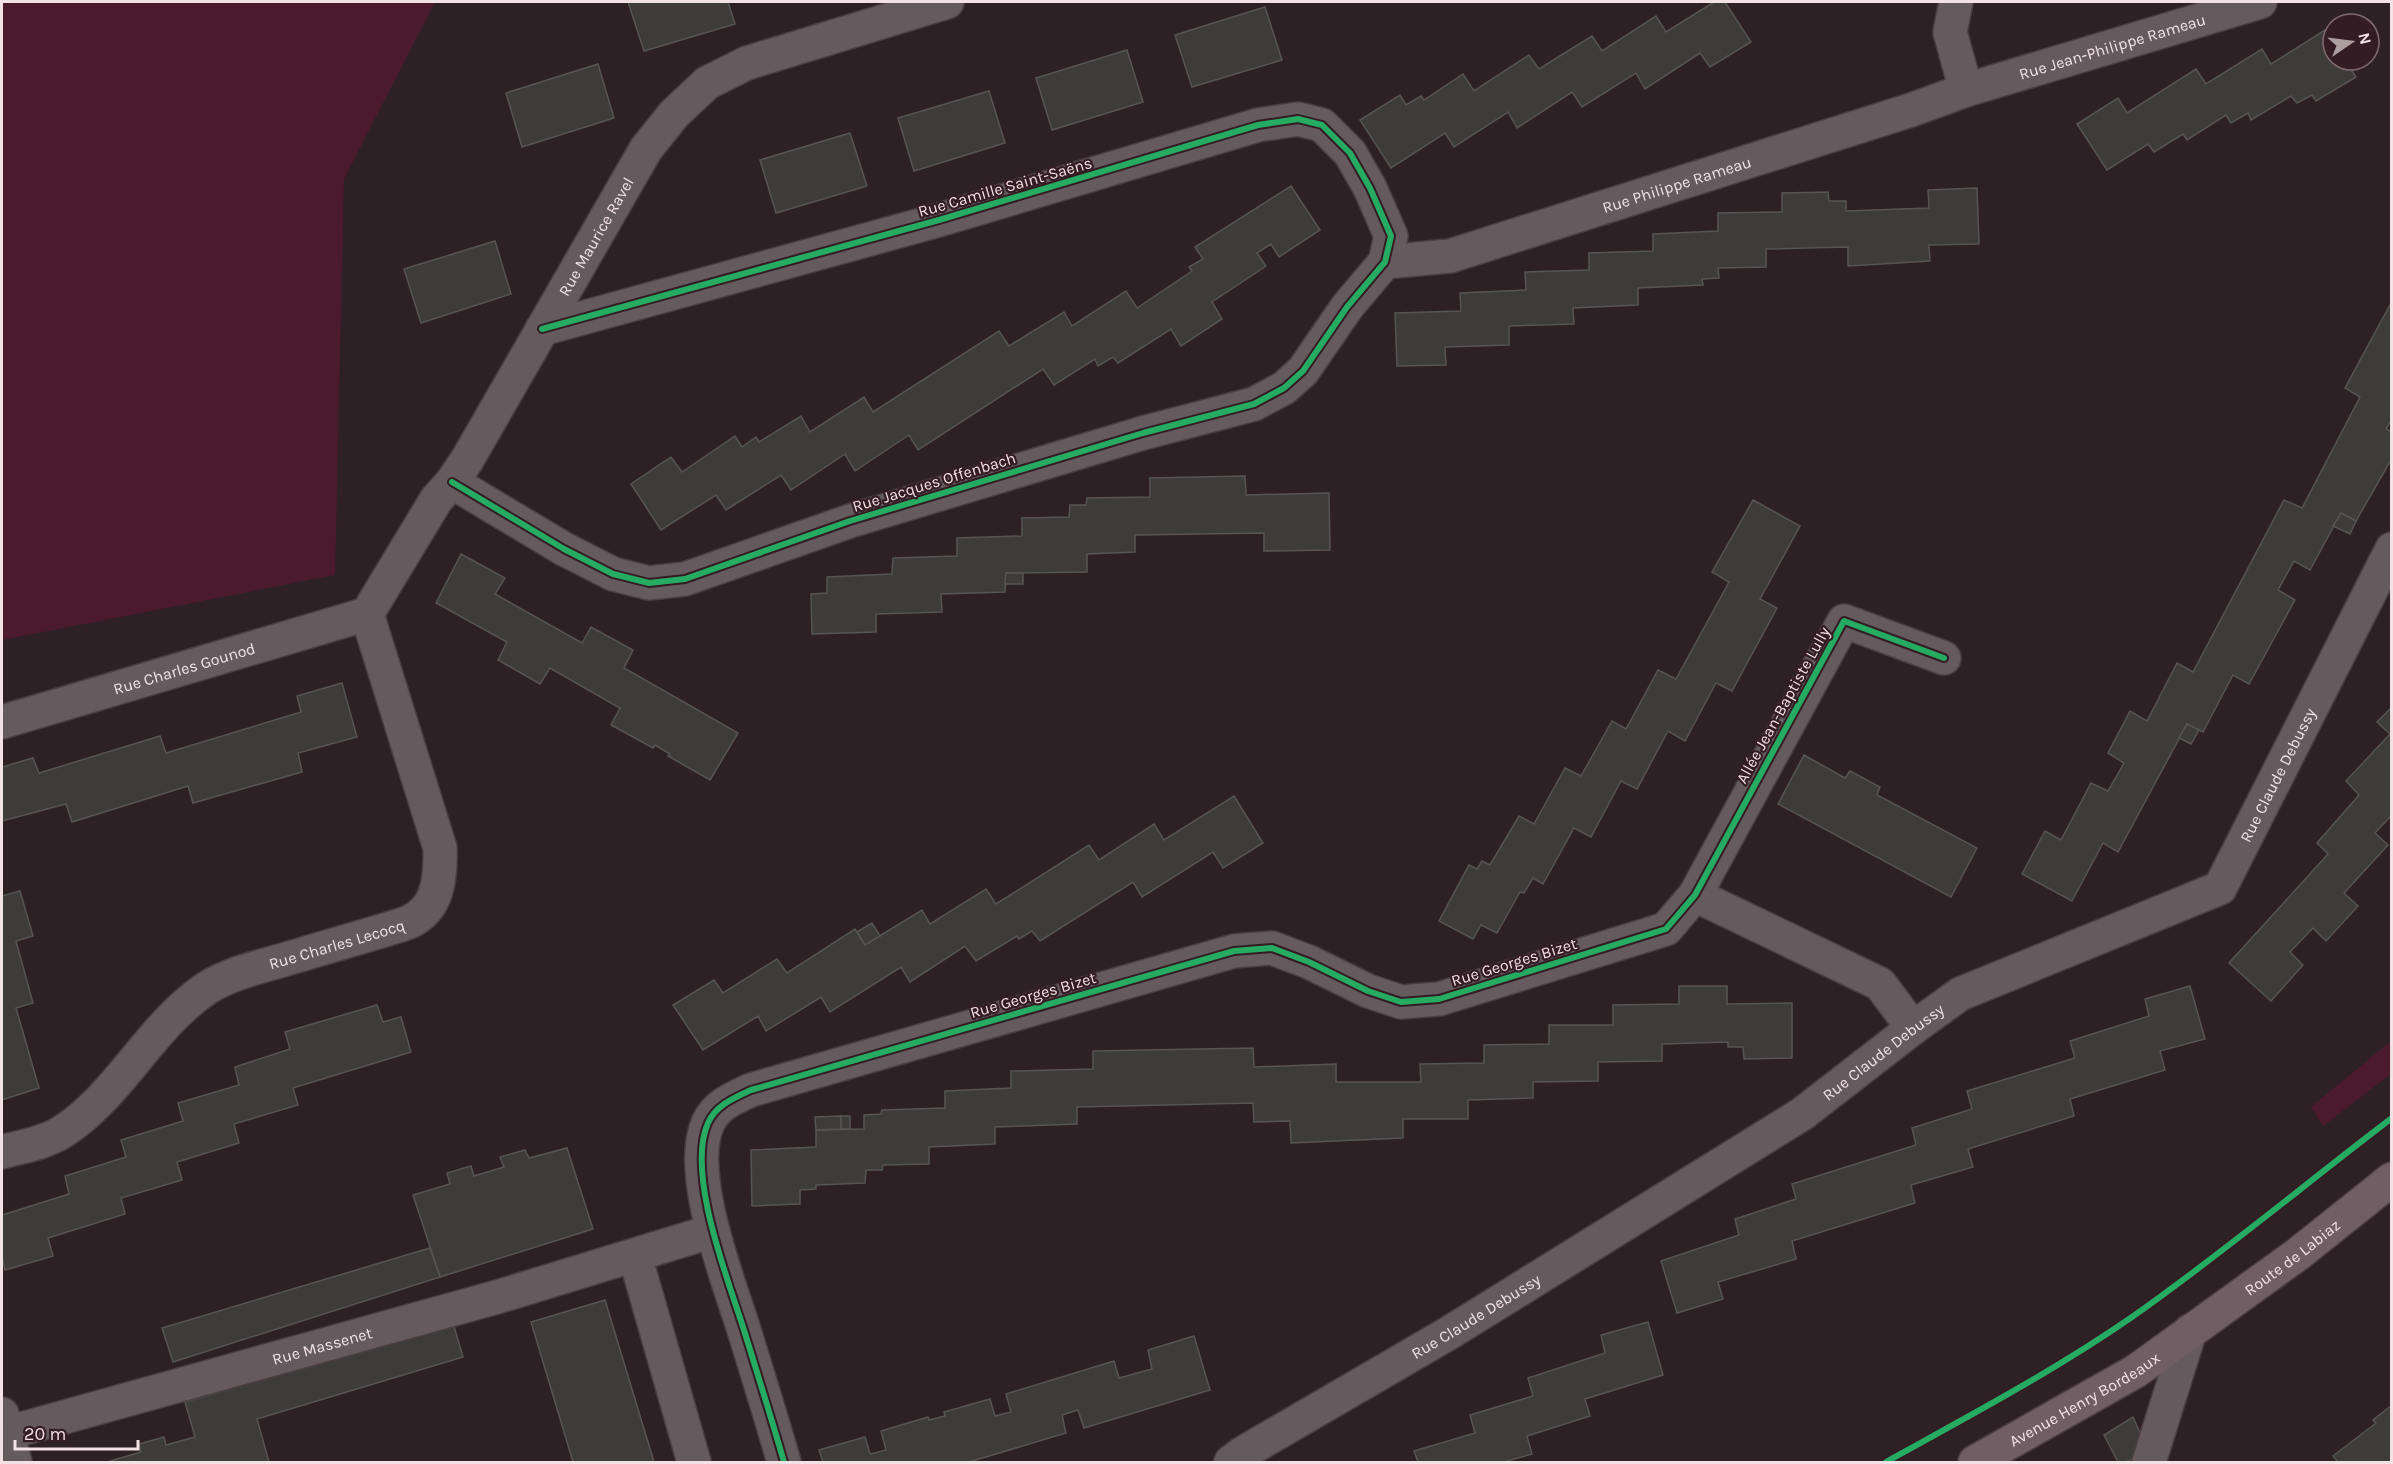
<svg xmlns="http://www.w3.org/2000/svg" width="2393" height="1464" font-family="Karla,sans-serif">
<style>
.green{fill:#4b1a2d}
.building{fill:#3e3c3a;stroke:#565553;stroke-width:1.5}
.lines{fill:none;stroke-linecap:round;stroke-linejoin:round}
.minor-casing{stroke:#4a3e42;stroke-width:36}
.major-casing{stroke:#4a3e42;stroke-width:36}
.minor{stroke:#655b5e;stroke-width:33}
.major{stroke:#705e65;stroke-width:33}
.cycleway-casing{stroke:#331c23;stroke-width:10}
.cycleway{stroke:#26ab63;stroke-width:6}
.labels{text-anchor:middle;dominant-baseline:central;stroke-width:4.5;stroke-linejoin:round;paint-order:stroke}
.street-label{font-size:16px;fill:#f2e1e5;stroke:#331c23}
</style>
<rect width="100%" height="100%" fill="#2e2125"/>
<!-- green -->
<g class="green">
<polygon points="2,2 435,2 344,179 335,575 2,640"/>
<polygon points="2391,1041 2391,1074 2323,1126 2311,1107"/>
</g>
<!-- building -->
<g class="building">
<polygon points="628,2 728,2 735,24 644,51"/>
<polygon points="1714,2 1725,2 1751,42 1710,67 1700,53 1645,89 1636,73 1582,107 1572,92 1517,128 1508,112 1454,147 1445,133 1391,168 1360,120 1400,95 1406,105 1421,96 1424,100 1463,74 1474,91 1529,55 1539,69 1592,36 1602,51 1656,16 1666,32"/>
<polygon points="1265,7 1282,60 1192,87 1175,35"/>
<polygon points="2325,30 2333,42 2333,60 2345,60 2356,77 2316,101 2312,95 2297,103 2291,96 2251,120 2248,113 2231,123 2226,115 2187,140 2183,134 2154,152 2148,144 2107,170 2077,124 2118,98 2127,113 2196,69 2206,84 2262,49 2271,64"/>
<polygon points="1127,50 1143,102 1052,130 1036,78"/>
<polygon points="598,64 614,118 522,147 506,93"/>
<polygon points="989,91 1005,143 914,171 898,118"/>
<polygon points="850,133 867,186 776,213 760,160"/>
<polygon points="1291,186 1320,230 1279,257 1271,244 1257,253 1266,266 1212,302 1222,319 1181,346 1171,329 1118,363 1113,357 1098,366 1095,359 1054,385 1043,369 918,450 909,435 855,471 845,454 791,490 781,475 726,510 716,495 661,530 631,484 671,457 682,472 735,436 742,447 756,437 759,442 801,416 810,432 864,397 873,412 999,331 1009,346 1064,312 1072,326 1126,291 1137,308 1192,271 1189,267 1203,259 1195,247"/>
<polygon points="1977,188 1979,244 1929,245 1930,261 1848,266 1848,247 1766,249 1766,267 1718,268 1719,278 1702,279 1703,285 1638,288 1638,305 1573,308 1574,324 1509,326 1509,345 1445,347 1446,365 1397,366 1395,313 1461,311 1460,293 1526,290 1525,272 1589,270 1589,253 1653,251 1653,234 1718,231 1718,213 1782,212 1782,193 1828,192 1829,201 1846,201 1846,211 1929,208 1928,190"/>
<polygon points="495,241 511,294 421,323 404,269"/>
<polygon points="2392,301 2392,419 2386,429 2392,432 2392,458 2356,521 2341,513 2310,570 2294,561 2278,590 2295,600 2249,684 2233,675 2203,732 2187,724 2118,852 2103,843 2072,901 2022,874 2045,831 2061,840 2091,783 2108,791 2124,763 2108,753 2130,711 2147,721 2177,663 2193,672 2284,500 2302,508 2360,397 2345,388"/>
<polygon points="1245,476 1246,495 1329,493 1330,550 1264,551 1264,533 1135,535 1135,552 1087,554 1087,572 1006,573 1005,592 941,594 942,612 876,614 876,632 812,634 811,594 827,593 827,577 892,574 893,558 957,556 957,538 1022,536 1022,518 1069,517 1070,505 1086,505 1087,498 1150,497 1150,478"/>
<polygon points="1753,500 1800,526 1760,599 1777,608 1732,691 1716,683 1685,741 1668,731 1637,789 1621,781 1591,837 1574,828 1543,884 1533,878 1524,893 1520,892 1497,933 1481,925 1473,939 1439,921 1469,865 1477,869 1482,861 1490,865 1519,816 1534,824 1565,768 1581,776 1612,721 1626,729 1658,670 1676,679 1729,582 1712,572"/>
<polygon points="2341,513 2356,521 2350,534 2333,526"/>
<polygon points="461,554 505,578 495,594 582,643 591,627 633,650 624,668 738,733 710,780 668,756 670,754 655,745 653,748 611,725 620,708 550,668 540,684 498,660 507,642 436,603"/>
<polygon points="1006,573 1023,573 1023,584 1005,584"/>
<polygon points="342,683 357,737 298,753 302,772 193,803 188,786 72,822 66,804 2,821 2,767 33,758 39,773 160,736 166,753 301,712 297,696"/>
<polygon points="2392,707 2392,815 2375,833 2388,845 2344,893 2358,906 2326,941 2313,928 2290,952 2303,965 2271,1001 2229,963 2328,854 2317,843 2359,795 2346,781 2390,734 2377,722"/>
<polygon points="2187,724 2199,730 2191,744 2179,738"/>
<polygon points="1804,755 1845,778 1850,771 1880,787 1877,795 1977,848 1951,897 1778,804"/>
<polygon points="1234,796 1263,843 1223,868 1213,852 1142,897 1133,882 1040,941 1032,931 1019,939 1017,936 976,961 965,946 910,982 901,967 830,1012 821,997 766,1031 758,1016 703,1050 673,1005 714,980 723,993 777,959 787,973 855,929 865,945 922,910 930,924 986,889 996,904 1089,845 1099,860 1154,824 1164,840"/>
<polygon points="20,891 33,936 16,941 33,1003 16,1008 39,1088 2,1100 2,896"/>
<polygon points="872,923 880,936 865,945 857,932"/>
<polygon points="1679,986 1727,986 1727,1004 1792,1003 1792,1058 1744,1059 1743,1047 1728,1047 1728,1042 1662,1044 1662,1061 1598,1062 1598,1081 1533,1082 1533,1098 1468,1100 1468,1119 1403,1119 1403,1138 1291,1143 1290,1121 1254,1122 1253,1103 1077,1107 1077,1124 995,1127 995,1144 929,1147 929,1164 883,1165 882,1170 866,1170 865,1183 816,1185 816,1189 800,1190 800,1204 752,1206 751,1150 816,1147 816,1130 864,1129 864,1115 881,1114 882,1110 945,1108 945,1091 1011,1088 1011,1071 1093,1069 1093,1051 1253,1048 1254,1067 1336,1064 1336,1082 1421,1082 1420,1064 1484,1063 1484,1045 1549,1044 1549,1025 1613,1025 1613,1005 1679,1004"/>
<polygon points="2190,986 2205,1039 2160,1051 2165,1070 2070,1099 2074,1116 1968,1149 1973,1167 1911,1185 1915,1203 1792,1241 1796,1259 1718,1282 1723,1299 1677,1313 1661,1261 1739,1235 1735,1219 1796,1199 1792,1184 1916,1145 1912,1128 1972,1109 1967,1091 2075,1058 2070,1041 2149,1016 2145,999"/>
<polygon points="377,1005 383,1022 401,1017 411,1052 293,1088 298,1105 234,1124 239,1143 177,1162 182,1180 121,1198 125,1214 48,1238 53,1256 5,1270 2,1257 2,1215 69,1194 65,1176 126,1157 121,1140 183,1121 178,1103 239,1085 235,1067 290,1049 285,1032"/>
<polygon points="841,1116 841,1129 816,1130 815,1117"/>
<rect x="841" y="1116" width="9" height="13"/>
<polygon points="567,1148 593,1229 440,1277 413,1195 450,1184 447,1173 471,1166 474,1176 504,1167 500,1157 525,1150 529,1158"/>
<polygon points="430,1248 440,1277 173,1362 162,1328"/>
<polygon points="605,1300 654,1462 573,1462 531,1322"/>
<polygon points="1648,1322 1663,1375 1585,1399 1590,1416 1527,1436 1532,1454 1504,1462 1418,1462 1414,1451 1475,1433 1470,1415 1533,1396 1528,1378 1605,1353 1601,1335"/>
<polygon points="453,1323 463,1357 257,1419 269,1462 107,1462 141,1452 139,1444 164,1437 166,1445 195,1437 185,1402"/>
<polygon points="1194,1336 1210,1390 1084,1428 1078,1410 1062,1415 1066,1433 969,1462 823,1462 819,1450 865,1437 870,1454 886,1450 881,1431 928,1417 929,1420 945,1416 944,1412 990,1399 995,1416 1011,1412 1006,1394 1114,1361 1119,1378 1152,1369 1148,1350"/>
<polygon points="2392,1405 2392,1462 2338,1462 2333,1456 2376,1423 2373,1420"/>
<polygon points="2133,1417 2145,1444 2140,1455 2126,1462 2118,1462 2104,1435"/>
</g>
<g class="lines">
<!-- minor casing -->
<g class="minor-casing">
<g id="minor">
<polyline points="1956,2 1950,32 1966,90"/>
<path id="s1" d="M1385 262 1450 256 1911 110 1966 90 2260 2"/>
<polyline points="452,482 564,549 613,574 649,583 685,579 850,521 1143,433 1254,404 1284,388 1303,371 1347,307 1385,262 1391,236 1370,188 1350,153 1322,125 1298,119 1258,125 939,220 542,329"/>
<path id="s2" d="M367 614 436 500 452 482 467 460 646 149 674 114 707 83 747 63 947 2"/>
<path id="s3" d="M2 722 367 614"/>
<polyline points="1695,895 1880,984 1913,1028"/>
<path id="s4" d="M2 1152C20 1147 45 1143 62 1132 120 1095 150 1026 207 988 229 974 258 967 283 960 323 948 362 937 401 925 438 914 441 880 440 848L367 614"/>
<polyline points="635,1256 694,1462"/>
<polyline points="2,1414 15,1462"/>
<path id="s5" d="M7 1433 497 1297 713 1231"/>
<path d="M784 1462C771 1417 757 1372 743 1327 727 1277 686 1172 708 1123 716 1105 734 1098 751 1090L1234 951 1272 948 1309 962 1368 991 1401 1002 1439 999 1666 929 1695 895 1844 621 1944 658"/>
<path id="s6" d="M1231 1462 1243 1453 1449 1333 1802 1114 1913 1028 1960 994 2220 888 2392 549"/>
<polyline points="2149,1462 2190,1331"/>
</g>
</g>
<!-- major casing -->
<g class="major-casing">
<g id="major">
<path id="s7" d="M1975 1462 2136 1371 2298 1254 2392 1179"/>
</g>
</g>
<!-- minor -->
<use href="#minor" class="minor"/>
<!-- major -->
<use href="#major" class="major"/>
<!-- cycleway casing -->
<g class="cycleway-casing">
<g id="cycleway">
<polyline points="452,482 564,549 613,574 649,583 685,579 850,521 1143,433 1254,404 1284,388 1303,371 1347,307 1385,262 1391,236 1370,188 1350,153 1322,125 1298,119 1258,125 939,220 542,329"/>
<path d="M784 1462C771 1417 757 1372 743 1327 727 1277 686 1172 708 1123 716 1105 734 1098 751 1090L1234 951 1272 948 1309 962 1368 991 1401 1002 1439 999 1666 929 1695 895 1844 621 1944 658"/>
<path d="M1886 1462C1969 1416 2054 1371 2132 1317 2222 1254 2305 1184 2392 1118"/>
</g>
</g>
<!-- cycleway -->
<use href="#cycleway" class="cycleway"/>
</g>
<g class="labels">
<!-- street labels -->
<g class="street-label">
<text stroke="none"><textPath href="#s1" startOffset="760">Rue Jean-Philippe Rameau</textPath></text>
<text stroke="none"><textPath href="#s1" startOffset="303">Rue Philippe Rameau</textPath></text>
<text transform="translate(1005 187) rotate(-16)">Rue Camille Saint-Saëns</text>
<text stroke="none"><textPath href="#s2" startOffset="442">Rue Maurice Ravel</textPath></text>
<text transform="translate(934 482) rotate(-17)">Rue Jacques Offenbach</text>
<text stroke="none"><textPath href="#s3" startOffset="190">Rue Charles Gounod</textPath></text>
<text transform="translate(1783 705) rotate(-61)">Allée Jean-Baptiste Lully</text>
<text stroke="none"><textPath href="#s6" startOffset="1275">Rue Claude Debussy</textPath></text>
<text stroke="none"><textPath href="#s4" startOffset="406">Rue Charles Lecocq</textPath></text>
<text transform="translate(1514 962) rotate(-17)">Rue Georges Bizet</text>
<text transform="translate(1033 995) rotate(-16)">Rue Georges Bizet</text>
<text stroke="none"><textPath href="#s6" startOffset="771">Rue Claude Debussy</textPath></text>
<text stroke="none"><textPath href="#s7" startOffset="378">Route de Labiaz</textPath></text>
<text stroke="none"><textPath href="#s6" startOffset="285">Rue Claude Debussy</textPath></text>
<text stroke="none"><textPath href="#s5" startOffset="327">Rue Massenet</textPath></text>
<text stroke="none"><textPath href="#s7" startOffset="126">Avenue Henry Bordeaux</textPath></text>
</g>
</g>
<!-- border -->
<rect width="2393" height="1464" fill="none" stroke="#f2e1e5" stroke-width="6"/>
<!-- north arrow -->
<g transform="translate(2351 42) rotate(76)"><circle r="28" fill="#331c23" stroke="#7f6b71" stroke-width="1.5"/>
<path d="M0-4.5L10 22L0 15L-10 22Z" fill="#ad9ea2"/>
<text y="-9" font-size="16" font-weight="bold" text-anchor="middle" fill="#f2e1e5">N</text>
</g>
<!-- scale -->
<path d="M15 1440v9h123v-9" fill="none" stroke="#f2e1e5" stroke-width="3"/>
<text x="24" y="1440" font-size="18" fill="#f2e1e5" stroke="#331c23" stroke-width="4.5" paint-order="stroke">20 m</text>
</svg>
